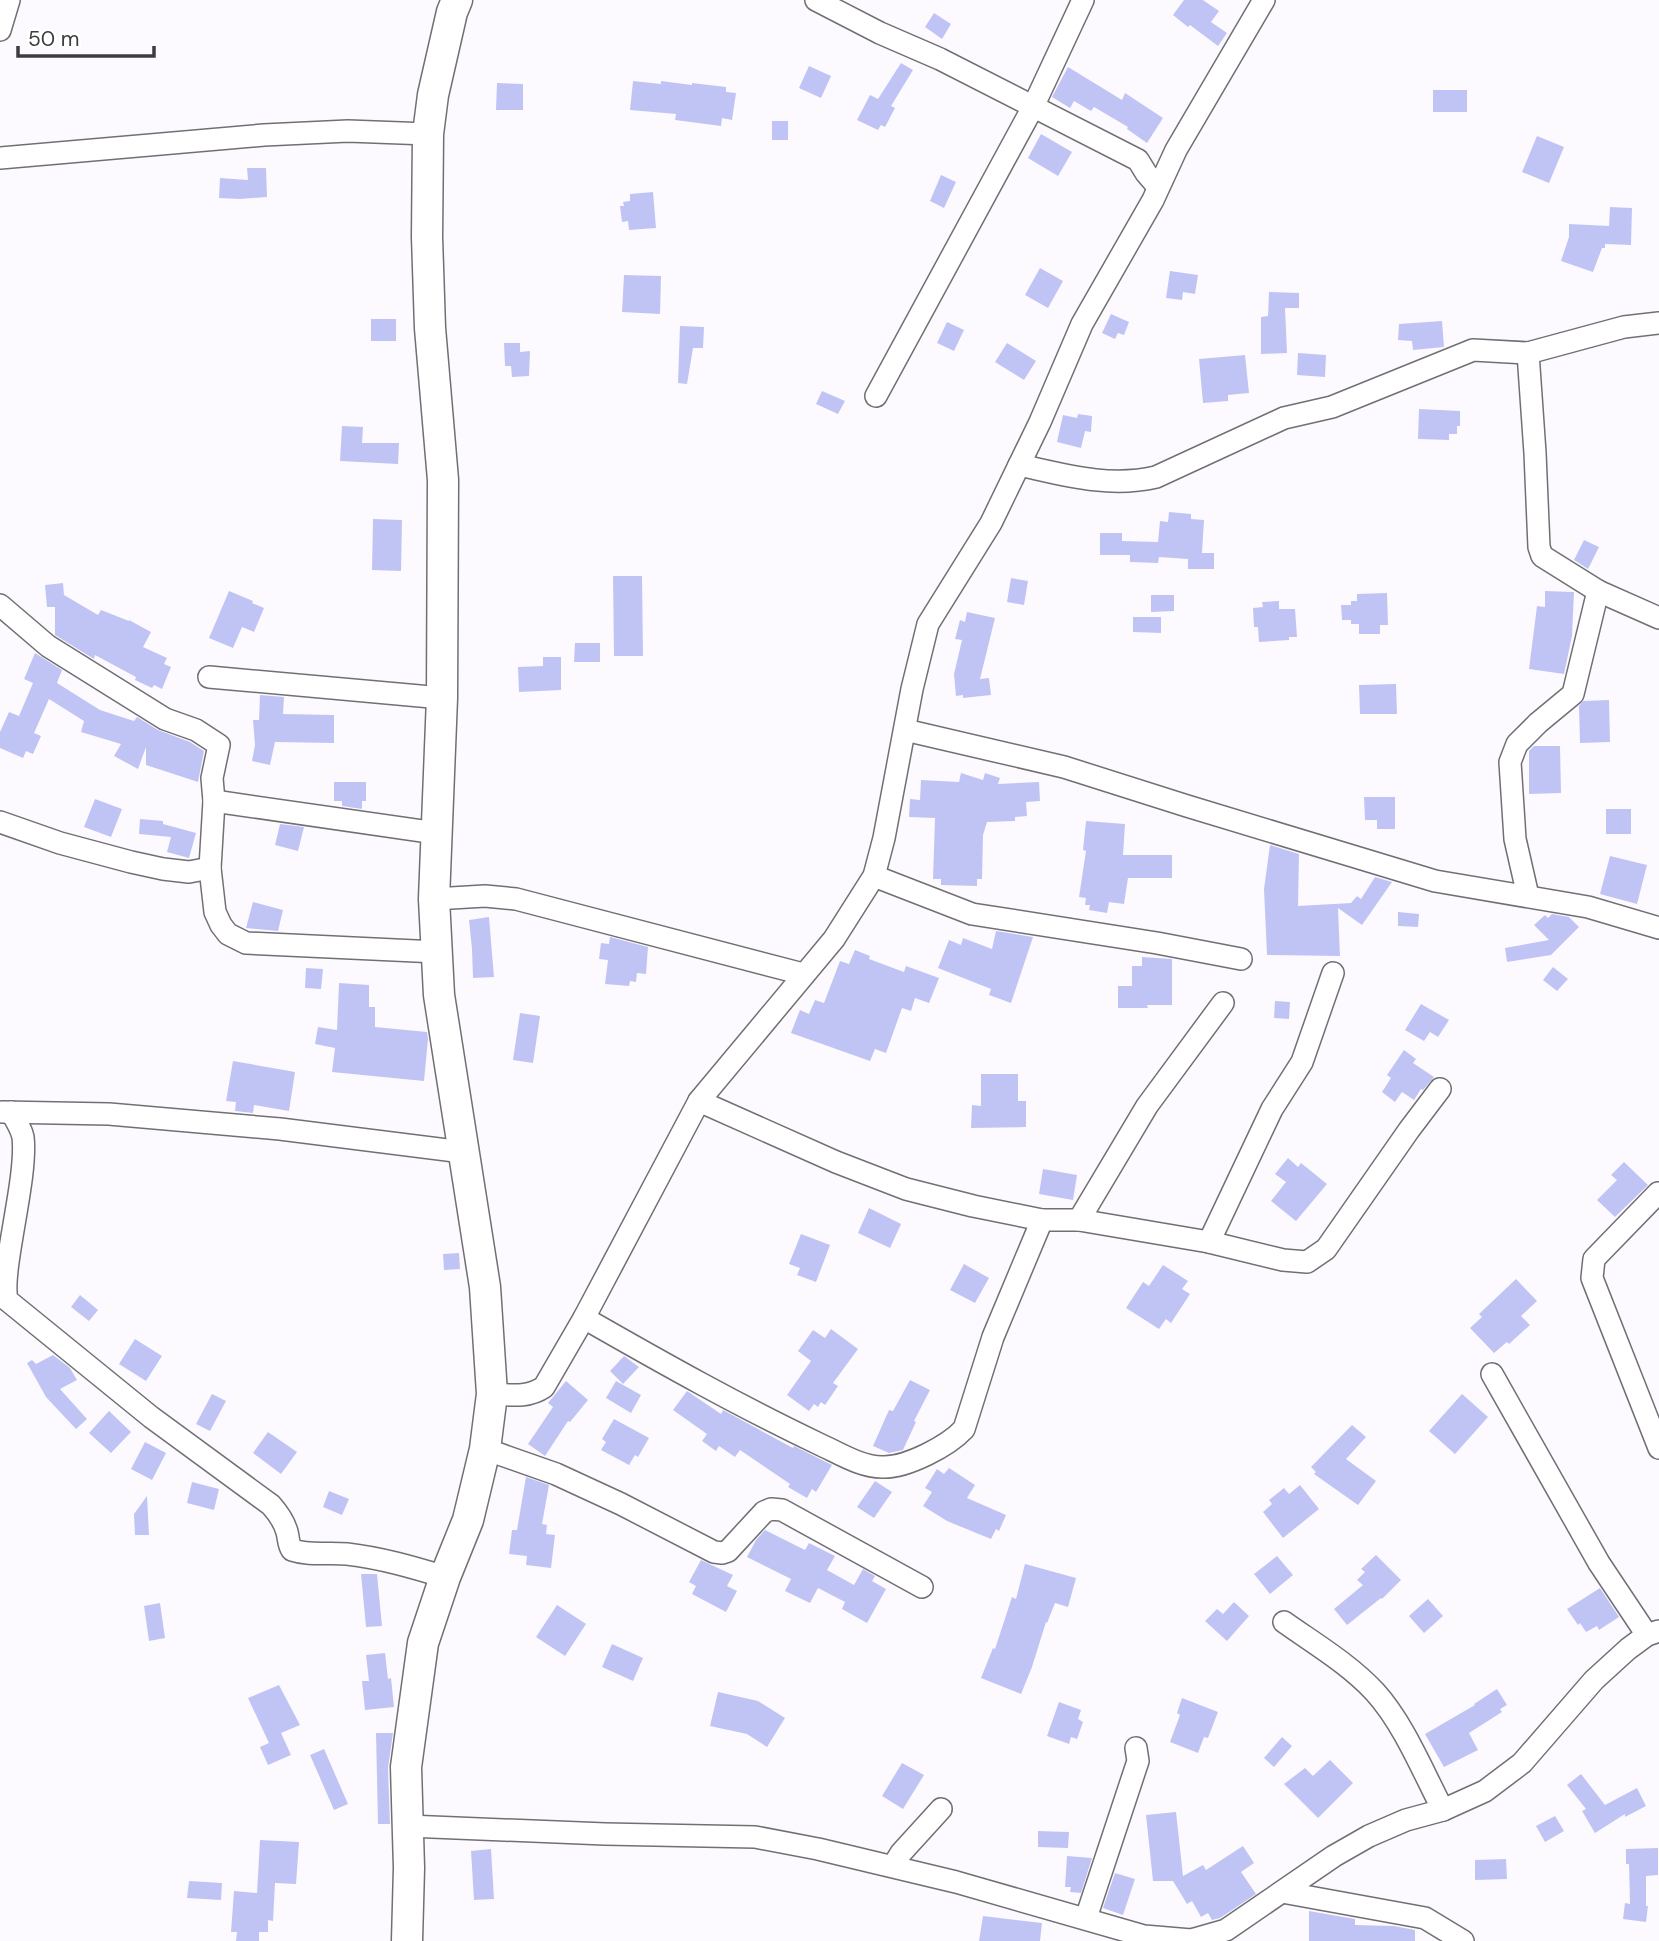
<svg xmlns="http://www.w3.org/2000/svg" width="1659" height="1941" font-family="'DM Sans',sans-serif">
<style>
.building{fill:#c0c4f5}
.lines{fill:none;stroke-linecap:round;stroke-linejoin:round}
.street-casing{stroke:#716f73;stroke-width:24}
.secondary-casing{stroke:#716f73;stroke-width:33}
.street{stroke:#fff;stroke-width:21}
.secondary{stroke:#fff;stroke-width:30}
</style>
<rect width="100%" height="100%" fill="#fdfaff"/>
<!-- building -->
<g class="building">
<polygon points="1184,0 1203,0 1219,11 1211,22 1227,33 1218,46 1190,25 1188,27 1173,15"/>
<polygon points="934,13 951,24 942,39 925,27"/>
<polygon points="901,63 913,70 891,106 895,108 885,127 881,125 878,130 857,120 870,95 878,99"/>
<polygon points="809,66 831,76 821,98 799,88"/>
<polygon points="1068,67 1122,100 1125,93 1163,118 1147,143 1127,129 1128,127 1094,107 1091,111 1074,101 1070,108 1052,97"/>
<polygon points="633,81 661,84 661,81 692,85 692,83 726,87 726,92 736,93 732,120 722,118 721,126 675,120 676,114 630,110"/>
<polygon points="497,83 523,84 523,110 496,110"/>
<rect x="1433" y="90" width="34" height="22"/>
<rect x="772" y="121" width="16" height="19"/>
<polygon points="1041,134 1072,152 1058,176 1028,158"/>
<polygon points="1537,136 1564,147 1549,183 1522,172"/>
<polygon points="247,168 266,168 267,197 240,199 219,198 220,178 248,180"/>
<polygon points="941,175 956,182 944,208 930,201"/>
<polygon points="653,192 656,228 629,230 628,221 622,222 620,206 624,206 623,202 630,201 630,194"/>
<polygon points="1610,207 1632,208 1631,245 1605,244 1605,248 1602,248 1593,272 1561,261 1569,237 1569,224 1609,226"/>
<polygon points="1040,268 1063,281 1048,308 1025,295"/>
<polygon points="1170,271 1198,275 1195,294 1183,292 1182,300 1166,298"/>
<polygon points="624,275 661,276 660,314 622,312"/>
<polygon points="1269,292 1299,293 1299,308 1285,308 1287,353 1261,354 1261,317 1268,316"/>
<polygon points="1111,314 1129,322 1124,335 1118,333 1115,339 1102,333"/>
<rect x="371" y="319" width="25" height="22"/>
<polygon points="1442,321 1444,347 1413,350 1412,341 1398,340 1399,324"/>
<polygon points="947,322 964,330 954,351 937,343"/>
<polygon points="680,326 704,327 703,348 693,348 687,384 678,383"/>
<polygon points="504,343 520,343 520,352 530,351 529,376 512,377 511,366 505,366"/>
<polygon points="1007,343 1036,361 1024,380 995,362"/>
<polygon points="1298,353 1326,355 1325,377 1297,375"/>
<polygon points="1245,355 1249,393 1228,395 1228,401 1203,403 1199,359"/>
<polygon points="822,391 845,401 838,414 816,404"/>
<polygon points="1419,409 1460,411 1460,426 1457,426 1457,434 1449,434 1449,440 1418,439"/>
<polygon points="1078,414 1092,416 1091,432 1085,431 1081,448 1057,442 1063,415 1077,418"/>
<polygon points="342,426 363,427 362,443 399,443 398,464 340,461"/>
<polygon points="1169,512 1191,514 1191,519 1204,520 1202,553 1214,553 1214,569 1188,569 1188,559 1159,557 1158,563 1130,562 1130,555 1100,555 1100,533 1122,533 1122,541 1158,542 1160,521 1168,522"/>
<polygon points="373,519 402,520 401,571 372,570"/>
<polygon points="1584,540 1599,547 1588,569 1574,560"/>
<polygon points="613,576 642,576 643,656 614,656"/>
<polygon points="1011,578 1028,581 1024,605 1007,602"/>
<polygon points="63,583 64,595 98,615 101,610 129,621 129,620 151,632 143,647 167,658 164,664 171,667 162,689 154,685 152,688 135,680 136,677 95,655 94,659 55,635 55,607 47,607 45,585"/>
<polygon points="229,591 253,601 252,603 264,608 254,632 242,627 233,648 209,638"/>
<polygon points="1545,591 1574,592 1572,636 1564,674 1529,669 1537,606 1545,607"/>
<polygon points="1387,593 1388,625 1380,625 1380,634 1359,634 1359,624 1351,624 1351,620 1342,620 1341,605 1351,605 1351,601 1357,601 1357,594"/>
<polygon points="1151,595 1174,595 1174,611 1151,612"/>
<polygon points="1279,601 1279,609 1295,609 1297,637 1289,637 1289,640 1259,642 1258,627 1254,627 1253,608 1263,607 1262,602"/>
<polygon points="967,612 995,618 980,679 989,678 991,695 963,698 963,695 956,696 954,674 962,640 955,639 960,620 965,622"/>
<polygon points="1133,617 1161,617 1161,633 1133,632"/>
<polygon points="575,643 600,643 600,662 574,662"/>
<polygon points="35,653 62,670 57,683 100,710 134,721 137,717 158,730 190,742 204,751 198,782 146,765 146,747 138,769 114,756 121,744 81,732 84,721 49,699 34,733 41,736 33,754 26,751 23,758 0,748 0,732 9,712 19,716 33,683 24,679"/>
<polygon points="543,657 561,657 561,690 519,692 518,667 543,666"/>
<polygon points="1396,684 1397,714 1360,714 1359,685"/>
<polygon points="260,695 284,697 283,714 334,715 334,743 275,742 270,765 252,761 255,745 253,720 259,720"/>
<polygon points="1609,700 1610,742 1580,743 1579,706 1583,701"/>
<polygon points="1534,746 1560,746 1561,793 1529,794 1529,751"/>
<polygon points="961,773 983,780 985,773 1000,778 998,784 1039,782 1040,801 1026,802 1027,816 1015,817 1015,821 987,822 983,835 982,879 977,879 977,886 941,885 941,879 933,879 935,818 909,817 910,799 920,800 921,780 959,782"/>
<polygon points="334,782 366,782 366,801 362,801 362,809 342,806 342,801 334,801"/>
<polygon points="1364,797 1395,797 1395,829 1377,829 1377,820 1365,820"/>
<polygon points="95,799 122,809 111,837 84,827"/>
<rect x="1606" y="809" width="25" height="25"/>
<polygon points="140,819 163,821 163,824 196,833 189,858 167,852 171,837 139,834"/>
<polygon points="1086,821 1125,824 1123,855 1172,855 1172,878 1128,878 1124,904 1109,902 1107,913 1089,910 1090,905 1085,905 1086,898 1079,897 1086,851 1083,850"/>
<polygon points="280,824 304,827 298,851 275,845"/>
<polygon points="1270,845 1299,854 1298,906 1351,903 1357,896 1361,899 1375,877 1392,882 1362,925 1338,908 1340,956 1267,955 1264,889"/>
<polygon points="1610,856 1647,865 1637,904 1600,894"/>
<polygon points="253,902 283,910 278,931 246,928"/>
<polygon points="1398,912 1419,914 1418,927 1398,926"/>
<polygon points="1552,914 1569,917 1579,927 1551,955 1507,962 1505,948 1549,940 1534,925 1545,915 1548,918"/>
<polygon points="489,917 494,977 473,978 472,949 469,920"/>
<polygon points="996,931 1033,937 1011,1003 989,995 991,989 938,968 949,940 961,945 963,938 992,949"/>
<polygon points="610,937 648,947 646,974 637,973 636,982 630,981 629,986 605,984 608,960 599,959 601,943 609,944"/>
<polygon points="855,950 870,956 869,959 904,972 906,966 939,978 929,1003 915,998 911,1011 902,1008 886,1053 875,1049 870,1061 791,1033 800,1010 809,1014 815,1000 824,1003 840,961 849,964"/>
<polygon points="1142,957 1172,959 1172,1005 1147,1005 1148,1008 1118,1008 1118,986 1132,986 1132,966 1142,966"/>
<polygon points="1553,967 1568,979 1557,991 1543,980"/>
<polygon points="306,968 323,969 321,989 305,988"/>
<polygon points="339,983 369,985 369,1007 375,1007 375,1027 427,1032 428,1039 424,1081 332,1072 335,1048 315,1044 318,1027 337,1030"/>
<polygon points="1275,1001 1290,1002 1289,1019 1274,1018"/>
<polygon points="1421,1004 1449,1020 1438,1037 1430,1032 1424,1041 1405,1030"/>
<polygon points="520,1013 540,1016 533,1063 513,1060"/>
<polygon points="1404,1050 1416,1059 1413,1063 1434,1077 1423,1090 1421,1089 1414,1100 1402,1092 1395,1102 1382,1092 1391,1078 1387,1075"/>
<polygon points="233,1061 295,1072 289,1111 254,1105 253,1113 235,1111 236,1102 226,1101"/>
<polygon points="981,1074 1018,1074 1018,1101 1026,1101 1026,1127 971,1128 972,1105 981,1106"/>
<polygon points="1288,1158 1298,1167 1301,1163 1327,1184 1296,1221 1271,1201 1286,1182 1275,1174"/>
<polygon points="1624,1162 1648,1185 1615,1217 1597,1200 1617,1180 1611,1175"/>
<polygon points="1043,1169 1077,1175 1073,1200 1039,1194"/>
<polygon points="869,1208 901,1224 890,1248 858,1233"/>
<polygon points="801,1234 830,1245 816,1282 797,1275 800,1268 789,1264"/>
<polygon points="459,1253 460,1269 444,1270 443,1254"/>
<polygon points="964,1264 989,1278 975,1303 950,1290"/>
<polygon points="1163,1265 1188,1281 1182,1289 1190,1294 1171,1323 1166,1319 1159,1329 1126,1308 1143,1282 1149,1286"/>
<polygon points="1516,1279 1537,1301 1521,1316 1530,1325 1509,1344 1507,1342 1494,1353 1470,1328 1482,1317 1479,1314"/>
<polygon points="80,1295 98,1310 89,1321 71,1307"/>
<polygon points="831,1329 858,1349 833,1383 838,1386 825,1405 821,1402 818,1407 814,1404 809,1411 787,1395 811,1361 798,1351 813,1330 825,1338"/>
<polygon points="135,1339 162,1356 146,1381 119,1364"/>
<polygon points="53,1355 70,1368 77,1380 60,1389 87,1419 76,1429 46,1397 27,1363 32,1360 36,1364"/>
<polygon points="624,1356 639,1367 623,1384 610,1371"/>
<polygon points="910,1380 930,1390 914,1421 916,1422 903,1450 889,1453 873,1446 889,1410 893,1411"/>
<polygon points="566,1381 588,1400 570,1422 568,1421 545,1456 528,1444 553,1407 548,1403"/>
<polygon points="616,1381 641,1395 631,1413 606,1398"/>
<polygon points="687,1391 721,1414 723,1410 793,1448 794,1446 832,1465 816,1492 812,1489 807,1498 788,1487 790,1484 740,1450 735,1457 719,1446 716,1451 702,1441 707,1434 673,1410"/>
<polygon points="212,1394 226,1401 210,1431 196,1424"/>
<polygon points="1462,1394 1488,1417 1455,1454 1429,1431"/>
<polygon points="109,1411 131,1432 111,1453 89,1433"/>
<polygon points="614,1419 649,1438 638,1457 635,1455 629,1465 601,1450 606,1442 602,1439"/>
<polygon points="1352,1425 1366,1437 1346,1459 1376,1481 1358,1505 1314,1474 1316,1472 1311,1467"/>
<polygon points="268,1432 297,1452 281,1474 253,1453"/>
<polygon points="145,1442 166,1453 152,1480 131,1469"/>
<polygon points="949,1468 975,1485 967,1498 1006,1515 999,1531 996,1529 991,1539 947,1521 923,1506 932,1492 925,1488 937,1469 944,1474"/>
<polygon points="526,1477 549,1485 542,1524 547,1525 546,1534 555,1535 551,1568 526,1565 527,1556 509,1554 512,1530 517,1530"/>
<polygon points="875,1481 892,1492 874,1518 857,1507"/>
<polygon points="192,1482 219,1489 214,1510 187,1503"/>
<polygon points="1300,1485 1319,1509 1283,1538 1263,1512 1272,1504 1269,1500 1284,1488 1289,1494"/>
<polygon points="329,1491 349,1499 342,1515 323,1507"/>
<polygon points="147,1496 149,1535 135,1535 134,1514"/>
<polygon points="765,1530 805,1550 809,1543 835,1556 827,1570 854,1585 863,1569 875,1576 872,1581 886,1589 867,1623 842,1609 845,1602 818,1588 810,1603 785,1591 791,1579 747,1557 756,1540"/>
<polygon points="1376,1555 1401,1580 1382,1599 1381,1598 1347,1625 1334,1609 1363,1585 1357,1580 1365,1572 1361,1569"/>
<polygon points="1277,1556 1293,1575 1270,1594 1254,1574"/>
<polygon points="701,1560 733,1575 727,1586 737,1591 726,1612 692,1594 696,1586 689,1582"/>
<polygon points="1025,1564 1076,1578 1068,1607 1055,1603 1047,1623 1046,1622 1032,1667 1021,1694 981,1678 993,1648 995,1649 1012,1597 1016,1599"/>
<polygon points="361,1574 377,1574 382,1626 366,1627"/>
<polygon points="1600,1588 1619,1617 1599,1630 1597,1626 1586,1632 1580,1623 1578,1625 1567,1609"/>
<polygon points="1428,1599 1443,1616 1424,1633 1409,1616"/>
<polygon points="1234,1602 1249,1616 1227,1641 1205,1621 1217,1609 1223,1614"/>
<polygon points="160,1603 165,1638 149,1641 144,1606"/>
<polygon points="557,1605 586,1624 565,1656 536,1637"/>
<polygon points="612,1644 643,1658 633,1681 602,1667"/>
<polygon points="385,1653 388,1679 391,1678 394,1707 365,1710 362,1681 369,1681 366,1655"/>
<polygon points="279,1685 300,1725 281,1733 291,1755 268,1765 260,1747 269,1743 248,1698"/>
<polygon points="1497,1689 1507,1705 1500,1709 1502,1712 1469,1733 1478,1750 1444,1767 1425,1734 1475,1705 1474,1704"/>
<polygon points="718,1692 758,1701 785,1718 767,1747 747,1734 710,1726"/>
<polygon points="1182,1698 1218,1712 1208,1738 1204,1737 1198,1753 1170,1742 1180,1715 1177,1713"/>
<polygon points="1059,1702 1081,1710 1078,1719 1083,1722 1077,1739 1071,1737 1069,1744 1047,1736"/>
<polygon points="376,1733 393,1733 388,1768 390,1824 378,1824"/>
<polygon points="1282,1737 1292,1746 1274,1767 1264,1758"/>
<polygon points="324,1749 348,1804 334,1810 310,1755"/>
<polygon points="1330,1760 1353,1783 1318,1818 1284,1784 1305,1768 1313,1776"/>
<polygon points="902,1763 924,1775 903,1809 882,1796"/>
<polygon points="1581,1774 1605,1805 1637,1788 1646,1806 1625,1817 1625,1814 1595,1833 1582,1811 1586,1809 1567,1785"/>
<polygon points="1176,1812 1183,1876 1203,1865 1206,1870 1243,1846 1254,1863 1241,1872 1256,1894 1220,1918 1212,1920 1208,1913 1201,1917 1192,1901 1187,1904 1173,1881 1175,1881 1153,1881 1146,1815"/>
<polygon points="1555,1816 1564,1831 1545,1842 1536,1826"/>
<polygon points="1038,1831 1069,1832 1068,1848 1038,1847"/>
<polygon points="260,1840 299,1842 296,1884 275,1883 273,1921 268,1920 268,1932 259,1932 259,1941 236,1941 237,1932 231,1932 234,1891 257,1893"/>
<polygon points="1658,1848 1658,1875 1646,1876 1646,1906 1648,1906 1646,1922 1623,1919 1625,1903 1630,1904 1629,1864 1626,1864 1626,1849"/>
<polygon points="491,1849 494,1899 474,1900 471,1851"/>
<polygon points="1067,1856 1092,1858 1081,1893 1070,1892 1071,1887 1065,1887"/>
<polygon points="1506,1859 1507,1879 1475,1880 1475,1860"/>
<polygon points="1115,1873 1135,1879 1123,1915 1103,1908"/>
<polygon points="189,1881 222,1883 221,1900 187,1898"/>
<polygon points="1309,1911 1355,1919 1355,1925 1394,1926 1415,1930 1415,1941 1309,1941"/>
<polygon points="983,1916 1042,1923 1040,1941 979,1941"/>
</g>
<g class="lines">
<!-- street casing -->
<g class="street-casing">
<g id="street">
<polyline points="816,0 880,33 940,59 1138,160 1146,173 1158,187"/>
<polyline points="0,30 9,0"/>
<polyline points="0,158 264,135 348,131 428,134"/>
<polyline points="1528,353 1535,453 1539,547 1542,556 1598,591 1659,618"/>
<polyline points="876,396 1033,107 1083,0"/>
<path d="M1019 465C1065 475 1109 488 1156 477L1284 418 1332 407 1473 350 1528 353 1624 327 1659 323"/>
<polyline points="0,605 48,646 165,719 196,730 219,745 212,778 214,801 210,868 215,912 221,925 228,934 246,943 437,952"/>
<polyline points="209,677 442,698"/>
<polyline points="905,730 1064,767 1187,806 1435,881 1588,907 1659,928"/>
<polyline points="214,801 436,833"/>
<polyline points="0,822 60,843 131,862 163,869 189,872 210,868"/>
<polyline points="874,876 972,914 1157,943 1241,959"/>
<polyline points="1528,896 1515,839 1510,762 1517,744 1538,723 1573,694 1598,591"/>
<polyline points="434,899 485,896 516,899 803,974"/>
<polyline points="699,1101 836,1162 906,1189 973,1206 1042,1220 1079,1220 1209,1242 1283,1260 1307,1262 1326,1249 1409,1130 1440,1089"/>
<polyline points="2,1112 109,1114 280,1129 463,1152"/>
<path d="M11 1112C16 1120 21 1128 23 1137 28 1178 0 1271 7 1300L151 1417 271 1505C279 1514 284 1521 287 1532 289 1539 288 1544 292 1550 310 1556 328 1552 347 1554 381 1558 412 1567 445 1577"/>
<polyline points="1658,1193 1594,1259 1592,1278 1659,1448"/>
<polyline points="1079,1220 1147,1106 1223,1003"/>
<polyline points="1209,1242 1272,1109 1302,1062 1333,973"/>
<path d="M584 1318C661 1362 739 1406 819 1444 839 1453 862 1468 884 1467 908 1467 948 1446 964 1429L993 1337 1042 1220"/>
<polyline points="1492,1374 1599,1563 1647,1635"/>
<path d="M492 1394C511 1395 528 1398 544 1387L584 1318 699 1101 834 939 874 876 884 838 912 689 928 624 991 523 1040 422 1082 324 1153 200 1176 150 1264 0"/>
<polyline points="485,1449 556,1474 621,1504 714,1552 722,1553 728,1551 764,1512 771,1509 782,1510 922,1587"/>
<path d="M1284 1622C1315 1644 1349 1664 1375 1692 1404 1724 1423 1772 1443 1810"/>
<polyline points="408,1826 605,1834 755,1837 818,1849 956,1882 1144,1936 1191,1940 1226,1930 1334,1856 1369,1836 1406,1820 1443,1810 1485,1791 1522,1763 1594,1680 1628,1649 1647,1635 1659,1631"/>
<polyline points="893,1866 901,1853 941,1809"/>
<polyline points="1282,1892 1425,1918 1463,1941"/>
<polyline points="1086,1918 1138,1761 1136,1748"/>
</g>
</g>
<!-- secondary casing -->
<g class="secondary-casing">
<polyline id="secondary" points="407,1941 409,1868 406,1767 423,1643 445,1577 468,1520 485,1449 492,1394 485,1287 439,995 434,899 442,698 443,480 430,328 427,237 428,134 433,95 452,12 457,0"/>
</g>
<!-- street -->
<use href="#street" class="street"/>
<!-- secondary -->
<use href="#secondary" class="secondary"/>
</g>
<!-- scale -->
<path d="M18 46v10h136v-10" fill="none" stroke="#3d3c3e" stroke-width="3.5"/>
<text x="28" y="46" font-size="21" fill="#3d3c3e" stroke="#ffffff" stroke-width="5" paint-order="stroke">50 m</text>
</svg>
